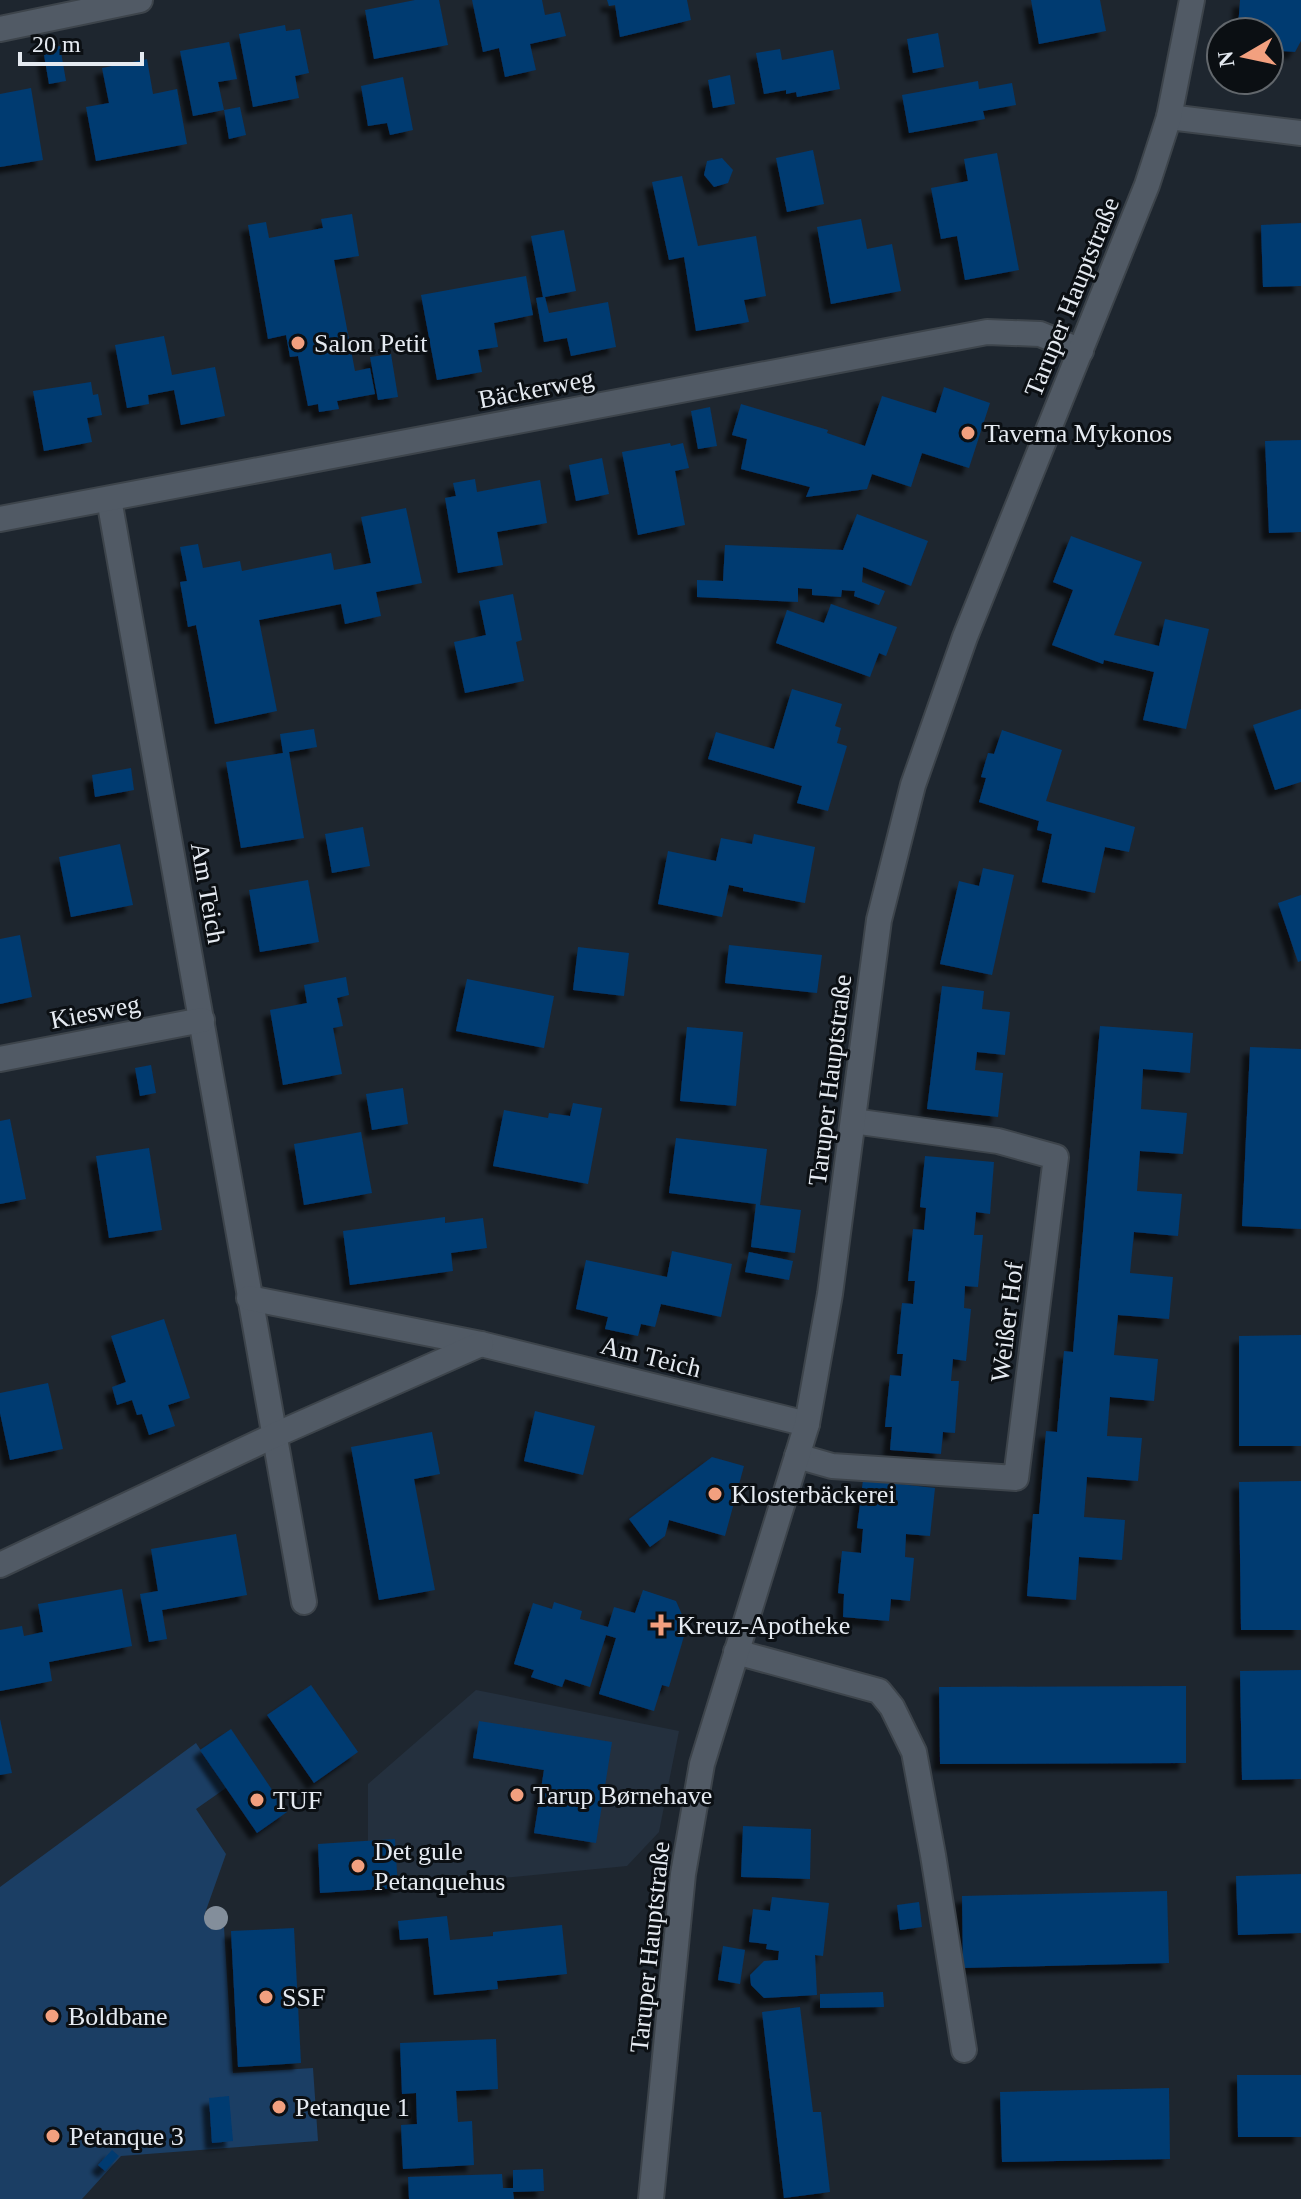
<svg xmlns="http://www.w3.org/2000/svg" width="1301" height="2199" font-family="Georgia,serif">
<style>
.built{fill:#24303e}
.green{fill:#1b3e64}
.building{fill:#003a71;filter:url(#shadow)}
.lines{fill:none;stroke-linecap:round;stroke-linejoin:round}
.minor-casing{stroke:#3d444b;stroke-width:28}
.minor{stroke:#515a65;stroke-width:24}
.tree{fill:#838e9b}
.poi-dot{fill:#f2a07f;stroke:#0b0f13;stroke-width:3}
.labels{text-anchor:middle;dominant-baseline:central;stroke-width:6;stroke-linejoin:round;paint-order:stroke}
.street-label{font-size:26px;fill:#e5eaf1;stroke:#0b0f13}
.poi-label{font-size:26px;fill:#e5eaf1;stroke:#0b0f13;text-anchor:start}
</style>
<defs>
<filter id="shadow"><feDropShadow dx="-7" dy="7" stdDeviation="2" flood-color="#0009"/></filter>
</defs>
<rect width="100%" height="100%" fill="#1e262f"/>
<!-- built -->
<polygon class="built" points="476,1690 679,1731 659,1832 627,1866 398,1888 368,1841 368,1784"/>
<!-- green -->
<polygon class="green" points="196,1743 226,1788 196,1809 226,1854 204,1916 210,1929 224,1927 233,2073 313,2068 318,2141 121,2156 82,2199 0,2199 0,1887"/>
<!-- building -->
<g class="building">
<polygon points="415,0 439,0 448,45 374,59 365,10"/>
<polygon points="472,0 542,0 545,15 560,12 566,36 530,44 536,70 505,77 499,48 483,52"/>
<polygon points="607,0 687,0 691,20 620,37 615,5 609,6"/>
<polygon points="1031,0 1100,0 1106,31 1039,44"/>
<polygon points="1240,0 1301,0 1301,41 1295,52 1269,50 1269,32 1240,32 1238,28"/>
<polygon points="285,25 286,31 300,29 309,73 295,76 299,98 253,107 239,34"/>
<polygon points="938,33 944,67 913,73 907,39"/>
<polygon points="229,42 237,79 218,82 224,110 193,116 180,51"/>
<polygon points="60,46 66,81 49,84 43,49"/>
<polygon points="780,49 782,60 833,50 840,89 797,97 796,92 786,94 786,90 764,94 756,53"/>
<polygon points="147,59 153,94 177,89 187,144 96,161 86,107 109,103 102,68"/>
<polygon points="730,75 735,104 713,108 708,80"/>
<polygon points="403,77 413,130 390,135 387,123 368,126 361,86"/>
<polygon points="978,81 979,89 1012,83 1016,105 983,111 985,119 909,133 902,95"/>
<polygon points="31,88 43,160 0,167 0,94"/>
<polygon points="240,107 246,135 229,139 224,110"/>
<polygon points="813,150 824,204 787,212 776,158"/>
<polygon points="997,153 1019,270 965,280 957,236 941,239 931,188 968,181 964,159"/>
<polygon points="722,158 733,170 728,183 714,187 704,175 707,161"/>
<polygon points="682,176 698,246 756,236 766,296 744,300 749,322 696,331 684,257 669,260 652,182"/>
<polygon points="352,214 359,256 334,260 355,371 370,368 375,394 337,401 339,409 319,412 318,404 308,406 298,356 290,357 286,335 268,339 248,225 266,222 269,238 323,228 321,219"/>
<polygon points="861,219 867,249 892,244 901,291 831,304 817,227"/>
<polygon points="1301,223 1301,286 1263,287 1261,225"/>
<polygon points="564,230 576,291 545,297 549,313 608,302 616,347 571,356 567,338 544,342 536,298 543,297 531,236"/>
<polygon points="526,276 533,315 494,323 498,347 478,350 482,372 437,380 421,295"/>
<polygon points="164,336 172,375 215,367 225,416 181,425 174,390 148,395 149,404 127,408 115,345"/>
<polygon points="391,354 398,397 378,400 370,357"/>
<polygon points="91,382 93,395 98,394 102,415 87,418 92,442 44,451 33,391"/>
<polygon points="944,387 990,403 969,468 922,453 911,487 872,474 867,489 806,497 810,487 741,469 747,439 732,435 741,404 828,430 827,433 865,446 882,396 936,413"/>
<polygon points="710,407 717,446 698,449 691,411"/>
<polygon points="1301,440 1301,532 1269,533 1265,441"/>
<polygon points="670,443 671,446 683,443 689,468 675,471 685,525 638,535 622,452"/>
<polygon points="602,458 609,494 576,501 569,465"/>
<polygon points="475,479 477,492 540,480 547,523 497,532 503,565 458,573 445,498 456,496 453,483"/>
<polygon points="406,508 422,583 376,592 381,616 345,624 341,604 259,620 277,711 215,724 196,625 188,627 180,582 187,581 180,547 198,544 203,568 240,561 242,571 331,553 334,570 371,563 361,517"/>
<polygon points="857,514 928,541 911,586 863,567 862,582 885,591 879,605 854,596 855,591 842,590 841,597 812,595 812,589 798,588 798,602 697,597 697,580 723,581 725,545 843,550"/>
<polygon points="1071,536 1142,562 1114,635 1159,646 1165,619 1209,629 1186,729 1143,720 1154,672 1104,660 1103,664 1052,645 1073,590 1053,582"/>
<polygon points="513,594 522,640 516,642 524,681 465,693 454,642 486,635 479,601"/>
<polygon points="831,604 897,627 886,656 879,653 870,677 776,643 787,610 824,623"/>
<polygon points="792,689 842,704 835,726 841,728 837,743 847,746 828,811 797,803 802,786 708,759 716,732 774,749"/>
<polygon points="1301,709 1301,782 1275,790 1253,725"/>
<polygon points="314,729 317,747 289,752 304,838 241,848 226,762 283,753 280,734"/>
<polygon points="1002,730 1062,750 1046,801 1135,827 1129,852 1105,847 1095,893 1042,882 1052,834 1037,830 1039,821 979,802 986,778 981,777 988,753 994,754"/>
<polygon points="131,768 134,790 95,797 92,775"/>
<polygon points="363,827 370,866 332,873 325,834"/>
<polygon points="754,834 815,847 805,903 743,891 743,888 729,885 722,917 658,904 668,851 716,861 721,838 752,844"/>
<polygon points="120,844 133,905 71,917 59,857"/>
<polygon points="983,868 1014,875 992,975 940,964 959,881 979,886"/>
<polygon points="308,880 319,942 260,952 249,890"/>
<polygon points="1301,895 1301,961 1298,962 1278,903"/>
<polygon points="20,935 32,997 0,1004 0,939"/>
<polygon points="729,945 822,955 817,993 725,983"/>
<polygon points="578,947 629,953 624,996 573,990"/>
<polygon points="346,977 349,995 337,998 343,1026 333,1028 342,1074 283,1085 270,1010 307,1003 304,985"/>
<polygon points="467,979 554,996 544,1048 456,1031"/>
<polygon points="942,986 984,991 982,1009 1010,1012 1005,1055 977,1052 975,1070 1003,1073 998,1117 927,1109"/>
<polygon points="1100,1026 1193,1033 1190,1073 1143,1069 1141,1109 1187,1113 1183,1154 1140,1151 1137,1191 1182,1194 1178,1236 1134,1232 1130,1273 1173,1277 1169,1319 1118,1315 1114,1355 1158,1359 1154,1401 1110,1397 1107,1436 1142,1438 1138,1481 1087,1477 1084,1517 1125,1520 1122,1560 1079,1557 1076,1600 1027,1596 1033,1514 1039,1514 1046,1431 1057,1432 1064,1351 1073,1352"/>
<polygon points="687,1027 743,1032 736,1106 680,1101"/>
<polygon points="1250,1047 1301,1049 1301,1229 1242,1226"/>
<polygon points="151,1065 156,1093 140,1096 135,1068"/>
<polygon points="403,1088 408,1124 372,1130 366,1094"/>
<polygon points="573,1103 602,1108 588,1184 493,1166 504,1110 548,1118 549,1113 570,1116"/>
<polygon points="10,1119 26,1199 0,1204 0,1121"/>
<polygon points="361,1132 372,1193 304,1205 294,1144"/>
<polygon points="676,1138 767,1149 760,1205 801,1210 795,1253 751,1247 756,1204 669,1193"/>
<polygon points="149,1148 162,1230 109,1238 96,1156"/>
<polygon points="925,1156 994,1162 990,1214 976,1212 974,1235 983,1235 978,1287 965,1286 964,1308 971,1309 966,1361 953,1359 951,1381 959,1381 955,1433 943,1432 941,1454 890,1450 892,1427 885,1427 890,1375 901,1376 903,1354 897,1354 902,1303 913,1304 915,1281 908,1281 913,1229 924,1230 926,1208 920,1207"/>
<polygon points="445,1217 445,1223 483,1218 487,1248 451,1253 453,1271 350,1285 343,1231"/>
<polygon points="672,1251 732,1264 721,1317 661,1304 655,1327 641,1324 638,1336 605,1329 608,1317 576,1309 586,1260 667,1277"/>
<polygon points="749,1252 793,1261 789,1280 745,1272"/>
<polygon points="164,1319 190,1398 168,1405 175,1426 149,1435 142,1414 137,1415 132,1400 117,1405 112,1387 126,1382 111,1336"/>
<polygon points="1301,1335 1301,1446 1239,1446 1239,1336"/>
<polygon points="48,1383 63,1449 10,1460 0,1413 0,1393"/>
<polygon points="535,1411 595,1426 583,1475 524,1461"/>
<polygon points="432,1432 440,1474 414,1479 435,1590 379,1600 351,1447"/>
<polygon points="712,1457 744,1466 725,1536 669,1520 665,1536 650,1547 629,1519"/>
<polygon points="863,1480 935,1488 930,1536 906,1534 905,1557 914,1558 910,1601 891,1599 889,1621 843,1617 844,1594 838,1593 842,1551 861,1553 863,1529 857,1528"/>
<polygon points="1301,1481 1301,1630 1241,1630 1239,1482"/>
<polygon points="236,1534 247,1595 162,1610 167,1639 149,1642 140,1594 158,1591 151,1549"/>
<polygon points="122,1589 132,1646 49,1662 52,1681 0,1691 0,1630 22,1626 24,1636 43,1632 38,1604"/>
<polygon points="643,1590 676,1601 687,1626 669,1687 662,1685 654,1711 599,1694 616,1638 606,1635 590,1687 565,1679 562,1687 531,1677 534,1670 514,1664 533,1603 552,1609 554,1602 582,1611 580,1619 608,1627 614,1607 635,1613"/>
<polygon points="1301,1670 1301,1779 1242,1780 1240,1671"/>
<polygon points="311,1685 358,1752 314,1783 267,1715"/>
<polygon points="1186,1686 1186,1763 940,1764 939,1687"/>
<polygon points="0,1719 12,1773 0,1775"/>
<polygon points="479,1721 612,1742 596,1843 534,1833 544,1770 473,1758"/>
<polygon points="231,1729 287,1812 257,1833 200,1750"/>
<polygon points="743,1826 811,1829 810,1879 741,1877"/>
<polygon points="395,1839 398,1888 320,1893 318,1844"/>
<polygon points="1301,1874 1301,1933 1238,1935 1236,1876"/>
<polygon points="1167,1891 1169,1963 963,1968 962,1896"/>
<polygon points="772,1897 829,1903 823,1956 815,1955 817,1995 764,1998 751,1985 750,1975 764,1961 778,1960 779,1951 766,1949 767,1944 749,1942 753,1909 770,1911"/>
<polygon points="919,1902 922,1927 900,1930 897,1905"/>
<polygon points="447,1916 450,1940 493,1936 493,1932 562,1925 567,1974 497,1981 498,1989 434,1995 428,1938 400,1940 398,1921"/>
<polygon points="294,1928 301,2063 238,2067 231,1931"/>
<polygon points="723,1946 745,1950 740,1984 718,1980"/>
<polygon points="883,1992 884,2007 820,2008 820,1994"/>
<polygon points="800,2007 813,2112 821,2112 830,2192 784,2198 762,2012"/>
<polygon points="496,2039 498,2089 456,2091 458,2122 472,2121 474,2165 403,2169 401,2125 417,2124 416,2093 402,2094 400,2043"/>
<polygon points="1237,2075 1301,2075 1301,2137 1238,2137"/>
<polygon points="1169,2088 1170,2159 1002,2162 1000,2092"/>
<polygon points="229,2096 233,2141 212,2143 209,2098"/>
<polygon points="112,2150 119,2156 105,2171 98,2165"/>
<polygon points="543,2169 544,2191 513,2192 514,2199 409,2199 408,2177 502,2174 503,2188 513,2188 513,2170"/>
</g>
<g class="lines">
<!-- minor casing -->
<g class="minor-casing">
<g id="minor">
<polyline points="0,29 140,0"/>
<polyline points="1169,117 1301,133"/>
<polyline points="109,499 304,1602"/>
<polyline points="0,519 987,332 1040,334 1081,351"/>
<polyline points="0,1059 202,1020"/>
<polyline points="249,1298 481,1344 807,1424"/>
<polyline points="797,1456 832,1466 1016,1478 1056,1157 998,1141 853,1121"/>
<polyline points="0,1565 273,1436 481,1344"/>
<polyline points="736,1652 879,1691 892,1707 914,1752 933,1855 964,2050"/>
<polyline points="651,2199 683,1874 702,1764 807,1424 830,1294 879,920 913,785 965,637 1147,185 1169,117 1192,0"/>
</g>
</g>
<!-- minor -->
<use href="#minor" class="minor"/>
</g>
<!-- trees -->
<circle class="tree" cx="216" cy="1918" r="12"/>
<!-- markers -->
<g class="poi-dot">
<circle cx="298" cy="343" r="8"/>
<circle cx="968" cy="433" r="8"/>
<circle cx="715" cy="1494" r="8"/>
<path d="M657 1613h8v8h8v8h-8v8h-8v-8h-8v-8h8z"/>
<circle cx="517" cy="1795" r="8"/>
<circle cx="257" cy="1800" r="8"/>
<circle cx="358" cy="1866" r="8"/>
<circle cx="266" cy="1997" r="8"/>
<circle cx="52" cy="2016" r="8"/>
<circle cx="279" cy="2107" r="8"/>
<circle cx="53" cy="2136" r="8"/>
</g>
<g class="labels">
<!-- street labels -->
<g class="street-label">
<text transform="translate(1072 297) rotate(-68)">Taruper Hauptstraße</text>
<text transform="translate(536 389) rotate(-11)">Bäckerweg</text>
<text transform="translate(208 893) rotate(80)">Am Teich</text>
<text transform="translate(95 1012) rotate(-11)">Kiesweg</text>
<text transform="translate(830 1080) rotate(-83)">Taruper Hauptstraße</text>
<text transform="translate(1007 1322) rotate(-83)">Weißer Hof</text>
<text transform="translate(651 1357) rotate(14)">Am Teich</text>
<text transform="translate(650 1947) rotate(-84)">Taruper Hauptstraße</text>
</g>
<!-- poi labels -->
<g class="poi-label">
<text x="314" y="343">Salon Petit</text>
<text x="984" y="433">Taverna Mykonos</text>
<text x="731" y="1494">Klosterbäckerei</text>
<text x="677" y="1625">Kreuz-Apotheke</text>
<text x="533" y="1795">Tarup Børnehave</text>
<text x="273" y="1800">TUF</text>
<text x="374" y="1851">Det gule<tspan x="374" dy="30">Petanquehus</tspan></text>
<text x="282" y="1997">SSF</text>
<text x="68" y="2016">Boldbane</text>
<text x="295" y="2107">Petanque 1</text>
<text x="69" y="2136">Petanque 3</text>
</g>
</g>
<!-- north arrow -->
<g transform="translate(1245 56) rotate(261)"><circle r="38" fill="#0b0f13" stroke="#62676c" stroke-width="2"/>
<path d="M0-6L14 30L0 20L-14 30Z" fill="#f2a07f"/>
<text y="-12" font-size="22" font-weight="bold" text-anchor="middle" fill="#e5eaf1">N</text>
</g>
<!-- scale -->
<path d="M20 52v12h122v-12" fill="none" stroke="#e5eaf1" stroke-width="4"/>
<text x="32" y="52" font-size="24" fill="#e5eaf1" stroke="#0b0f13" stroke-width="6" paint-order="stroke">20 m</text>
</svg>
